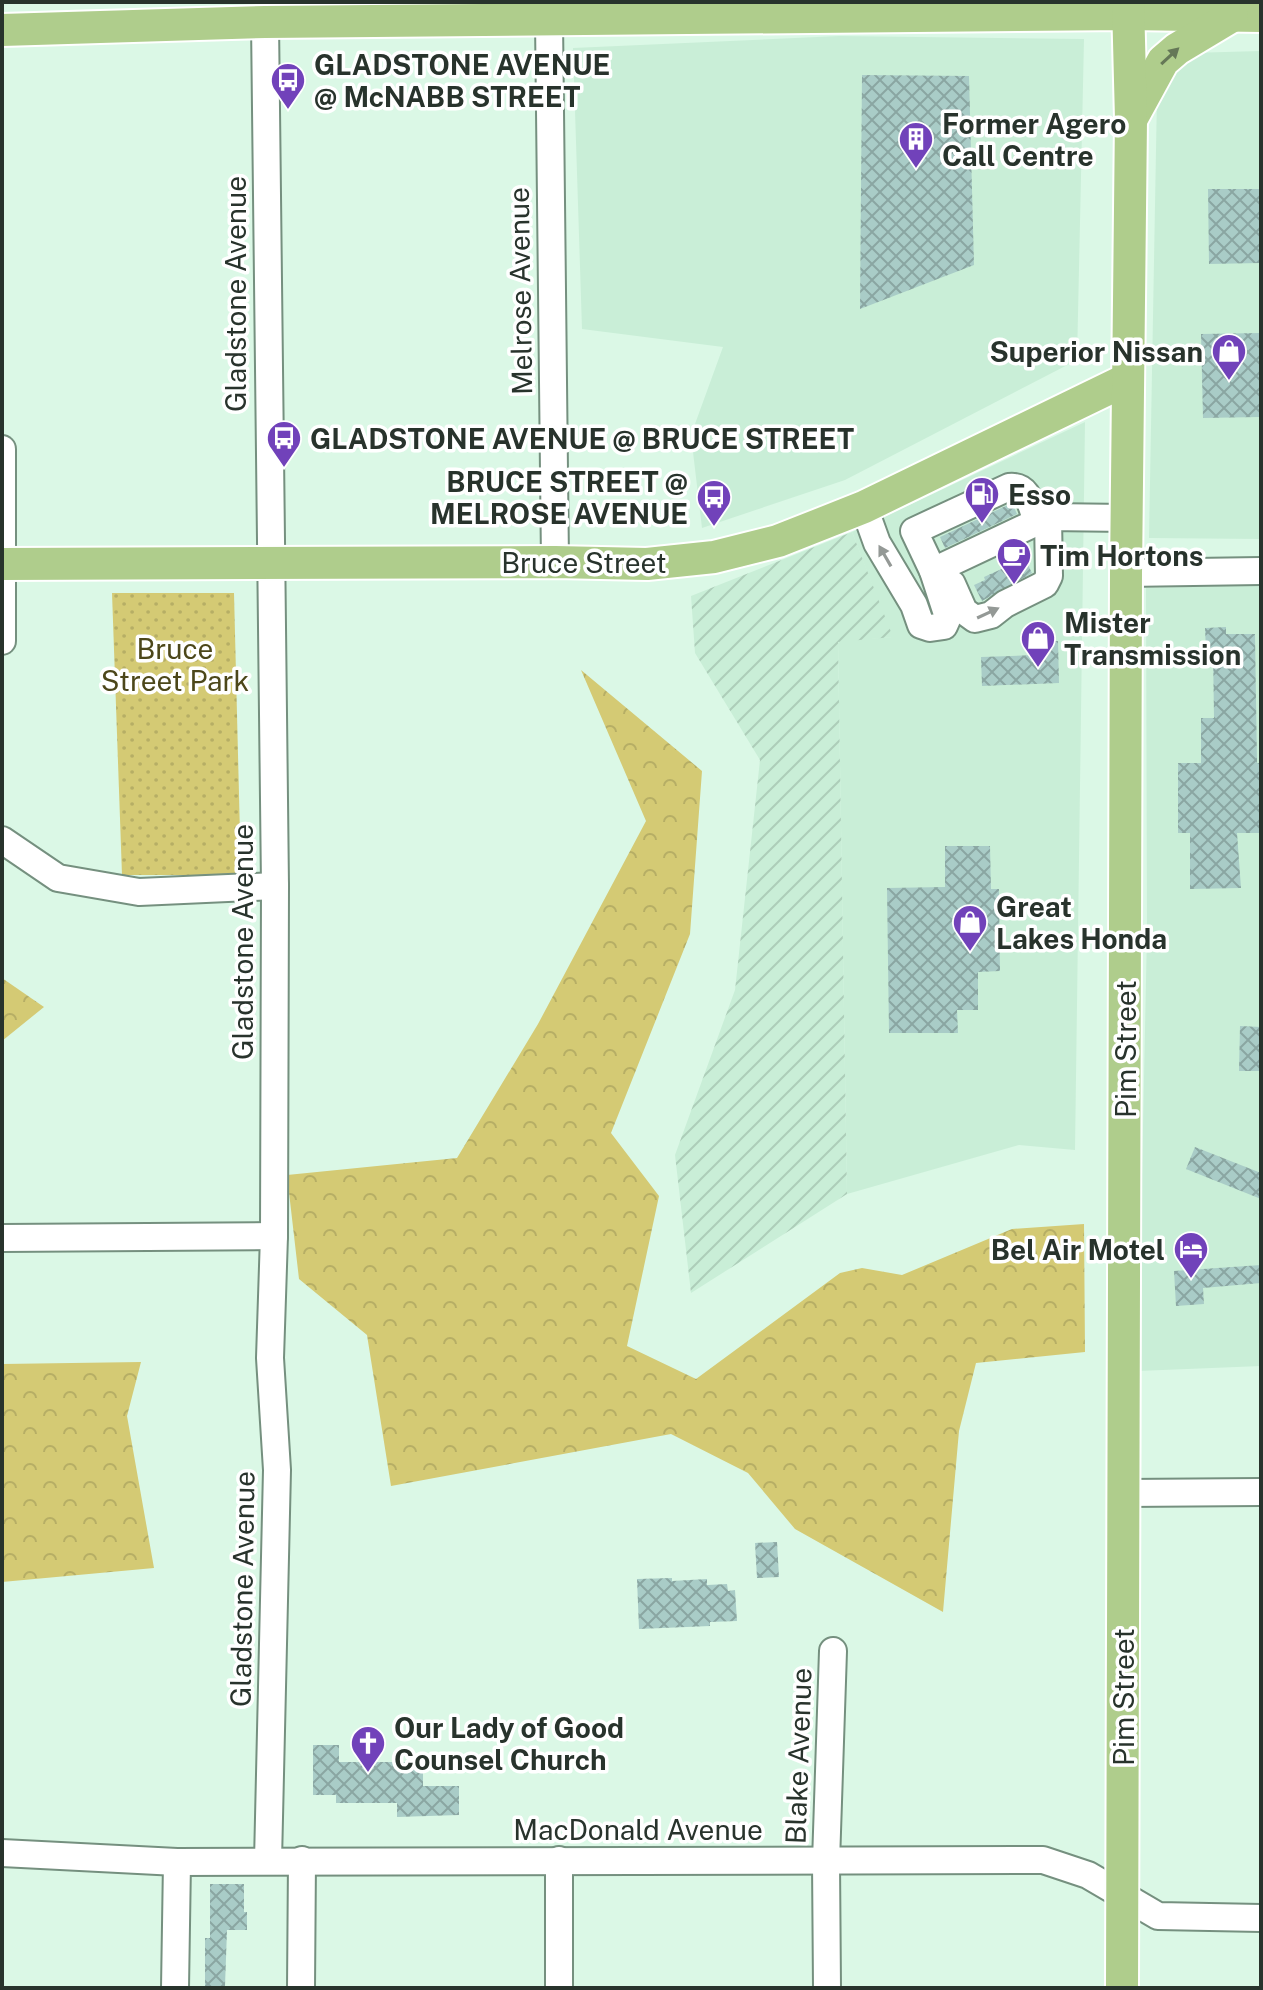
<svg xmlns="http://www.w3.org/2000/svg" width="1263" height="1990" font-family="'Public Sans',sans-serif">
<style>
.built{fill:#c9eed7}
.industrial{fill:url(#industrial-furrows)}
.grass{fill:url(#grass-dots)}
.forest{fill:url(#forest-crowns)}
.building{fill:url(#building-cross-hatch)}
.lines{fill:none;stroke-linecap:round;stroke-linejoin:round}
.minor-casing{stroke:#75907f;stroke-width:30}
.major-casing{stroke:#fff;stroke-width:36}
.minor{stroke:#fff;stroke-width:26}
.major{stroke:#afcd8c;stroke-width:32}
.oneway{fill:#657857}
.oneway2{fill:#949996}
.labels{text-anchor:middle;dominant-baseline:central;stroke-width:7;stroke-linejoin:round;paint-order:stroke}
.poi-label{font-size:28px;font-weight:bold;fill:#28332c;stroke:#fff;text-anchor:start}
.street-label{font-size:28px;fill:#28332c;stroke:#fff}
.park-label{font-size:28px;fill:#4c471a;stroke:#fff}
</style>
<defs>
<pattern id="industrial-furrows" width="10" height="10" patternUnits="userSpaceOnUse" patternTransform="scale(2)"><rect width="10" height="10" fill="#c9eed7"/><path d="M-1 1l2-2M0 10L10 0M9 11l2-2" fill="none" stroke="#adcdb9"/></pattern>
<pattern id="grass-dots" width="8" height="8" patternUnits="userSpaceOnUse" patternTransform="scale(2)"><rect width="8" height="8" fill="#d4ca74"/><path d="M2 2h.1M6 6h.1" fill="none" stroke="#b6ae65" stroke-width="1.8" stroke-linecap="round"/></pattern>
<pattern id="forest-crowns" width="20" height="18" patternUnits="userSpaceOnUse" patternTransform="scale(2)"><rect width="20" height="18" fill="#d4ca74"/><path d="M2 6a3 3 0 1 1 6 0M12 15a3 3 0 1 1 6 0" fill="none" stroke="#b6ae65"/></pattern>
<pattern id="building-cross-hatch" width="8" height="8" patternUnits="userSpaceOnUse" patternTransform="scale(2)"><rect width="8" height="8" fill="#a9ccc7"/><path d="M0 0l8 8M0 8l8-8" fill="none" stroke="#8aa6a2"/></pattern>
</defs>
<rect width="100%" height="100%" fill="#dbf8e6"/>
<!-- built -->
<g class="built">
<polygon points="839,36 1084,39 1077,360 845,480 702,528 691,435 723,347 582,329 573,48"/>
<polygon points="1261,51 1261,539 1149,538 1157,95 1189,53"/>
<polygon points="1085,422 1075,1150 1019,1145 847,1194 838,641 892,637 852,532"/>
<polygon points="1261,585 1261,1366 1138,1371 1147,932 1146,588"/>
</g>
<!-- industrial -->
<polygon class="industrial" points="852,532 893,637 838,642 847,1194 691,1293 675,1155 735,990 760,760 695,653 691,596"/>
<!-- grass -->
<polygon class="grass" points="112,593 234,593 241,875 122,875"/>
<!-- forest -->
<g class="forest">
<polygon points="581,670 702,771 690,934 611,1133 659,1196 627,1346 696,1379 840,1273 862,1268 902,1275 1012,1229 1084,1224 1085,1352 976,1363 959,1431 943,1612 795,1529 748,1473 671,1434 391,1486 367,1335 299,1279 287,1175 457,1158 538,1024 646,821"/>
<polygon points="2,978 44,1007 2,1041"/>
<polygon points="141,1362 127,1416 154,1568 2,1582 2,1364"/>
</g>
<!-- building -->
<g class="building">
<polygon points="862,75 969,76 974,265 860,309"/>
<polygon points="1208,189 1261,189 1261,263 1209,264"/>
<polygon points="1261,333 1259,417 1203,418 1201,334"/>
<polygon points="1012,503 1017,514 945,548 940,537"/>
<polygon points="1026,561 1032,573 982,601 974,585 985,580 984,577 1017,562 1018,564"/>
<polygon points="1226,627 1226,634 1255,634 1257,763 1260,763 1261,833 1237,833 1241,888 1190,889 1190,833 1178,833 1178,763 1201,763 1201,718 1214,718 1213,649 1206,650 1205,628"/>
<polygon points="1058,641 1059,683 982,686 981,657 1035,655 1034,642"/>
<polygon points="945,846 990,846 991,889 999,889 1000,971 978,972 978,1010 957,1010 958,1033 889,1033 887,888 945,887"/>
<polygon points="1240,1026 1261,1027 1261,1071 1239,1071"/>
<polygon points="1195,1147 1261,1173 1261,1199 1186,1169"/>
<polygon points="1261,1265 1261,1283 1203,1288 1204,1304 1176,1306 1174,1271"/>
<polygon points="777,1542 779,1577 757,1578 755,1543"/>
<polygon points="672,1578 672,1581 707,1579 707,1585 727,1584 728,1591 735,1590 737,1621 710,1622 710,1626 639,1629 637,1579"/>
<polygon points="313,1745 339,1745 339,1762 423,1762 423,1786 459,1786 459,1815 397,1817 397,1803 336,1803 336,1795 313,1795"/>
<polygon points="210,1884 244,1884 244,1912 247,1912 247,1930 227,1930 225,1986 205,1987 205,1938 210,1938"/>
</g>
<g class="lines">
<!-- minor casing -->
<g class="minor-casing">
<g id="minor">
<polyline points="549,20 555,562"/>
<polyline points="265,22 275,886 274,1236 270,1358 277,1470 268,1861"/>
<polyline points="2,449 2,641"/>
<polyline points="864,507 877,543 914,605 921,625 930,628 944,626 948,617 933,571"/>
<path d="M1037 522C1031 506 1029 485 1009 487L914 531 933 571 1037 522 1048 517 1127 518"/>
<polyline points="1126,573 1261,571"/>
<polyline points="952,584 964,611 975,619 991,615 1005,604 1045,584 1049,576 1048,517"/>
<polyline points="2,840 58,878 139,892 275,886"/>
<polyline points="2,1238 274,1236"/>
<polyline points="1124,1493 1261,1492"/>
<polyline points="2,1853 177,1862 1043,1860 1088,1875 1158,1916 1261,1918"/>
<polyline points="559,1860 559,1988"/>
<polyline points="175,1988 177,1862"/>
<polyline points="301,1988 302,1860"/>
<polyline points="827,1988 826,1862 833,1651"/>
</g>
</g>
<!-- major casing -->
<g class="major-casing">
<g id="major">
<polyline points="2,30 265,22 1128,14 1261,16"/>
<polyline points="1133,116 1163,61 1177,49 1232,16"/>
<polyline points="2,564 555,562 647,564 714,557 778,541 864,507 1128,379"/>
<polyline points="1122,1988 1126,573 1131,119 1128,2"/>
</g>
</g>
<!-- minor -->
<use href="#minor" class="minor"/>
<!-- major -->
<use href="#major" class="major"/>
</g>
<!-- one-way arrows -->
<defs><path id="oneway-solid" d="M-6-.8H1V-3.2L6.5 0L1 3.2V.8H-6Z" transform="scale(2)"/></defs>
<use class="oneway" href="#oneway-solid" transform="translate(1170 56) rotate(-43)"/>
<g class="oneway2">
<use href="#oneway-solid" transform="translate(885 556) rotate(-120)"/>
<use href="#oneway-solid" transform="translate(988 613) rotate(-25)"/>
</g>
<!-- icons -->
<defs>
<g id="bus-pin" transform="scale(1.8)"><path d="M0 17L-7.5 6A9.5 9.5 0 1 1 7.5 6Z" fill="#7142ba" stroke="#fff"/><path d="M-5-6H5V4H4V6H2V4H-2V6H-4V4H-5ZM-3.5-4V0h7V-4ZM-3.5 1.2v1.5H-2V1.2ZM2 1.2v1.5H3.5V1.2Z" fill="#fff"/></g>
<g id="building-pin" transform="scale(1.8)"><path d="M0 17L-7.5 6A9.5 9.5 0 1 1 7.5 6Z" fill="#7142ba" stroke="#fff"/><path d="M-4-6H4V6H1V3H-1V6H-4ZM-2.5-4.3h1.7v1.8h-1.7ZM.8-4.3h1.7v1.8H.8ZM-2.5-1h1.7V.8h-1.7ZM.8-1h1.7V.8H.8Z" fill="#fff"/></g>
<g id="shop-pin" transform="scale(1.8)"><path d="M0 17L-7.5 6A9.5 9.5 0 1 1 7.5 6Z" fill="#7142ba" stroke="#fff"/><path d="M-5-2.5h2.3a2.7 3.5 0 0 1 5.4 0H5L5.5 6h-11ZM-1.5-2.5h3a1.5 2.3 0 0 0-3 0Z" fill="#fff"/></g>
<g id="fuel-pin" transform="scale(1.8)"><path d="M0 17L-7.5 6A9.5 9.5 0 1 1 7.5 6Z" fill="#7142ba" stroke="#fff"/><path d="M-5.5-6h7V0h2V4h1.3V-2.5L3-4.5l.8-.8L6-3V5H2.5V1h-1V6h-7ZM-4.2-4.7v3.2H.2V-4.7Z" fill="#fff"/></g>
<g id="cafe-pin" transform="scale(1.8)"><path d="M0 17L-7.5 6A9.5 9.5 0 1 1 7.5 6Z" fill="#7142ba" stroke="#fff"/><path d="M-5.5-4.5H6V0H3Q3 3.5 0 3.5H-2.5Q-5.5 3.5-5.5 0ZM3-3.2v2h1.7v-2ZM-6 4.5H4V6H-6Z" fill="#fff"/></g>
<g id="hotel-pin" transform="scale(1.8)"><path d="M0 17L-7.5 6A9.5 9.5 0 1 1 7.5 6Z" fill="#7142ba" stroke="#fff"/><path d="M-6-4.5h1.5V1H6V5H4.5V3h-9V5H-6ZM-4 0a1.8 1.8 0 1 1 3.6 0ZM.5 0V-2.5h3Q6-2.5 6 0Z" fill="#fff"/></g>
<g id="church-pin" transform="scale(1.8)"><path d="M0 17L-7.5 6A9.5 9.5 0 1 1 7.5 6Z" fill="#7142ba" stroke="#fff"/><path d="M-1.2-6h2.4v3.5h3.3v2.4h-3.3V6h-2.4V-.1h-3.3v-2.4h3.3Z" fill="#fff"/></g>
</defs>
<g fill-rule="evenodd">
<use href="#bus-pin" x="288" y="80"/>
<use href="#building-pin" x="916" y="139"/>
<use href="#shop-pin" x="1229" y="351"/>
<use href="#bus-pin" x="284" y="438"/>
<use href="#fuel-pin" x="982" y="494"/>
<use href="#bus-pin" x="714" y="497"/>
<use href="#cafe-pin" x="1014" y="555"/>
<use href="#shop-pin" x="1038" y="638"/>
<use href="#shop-pin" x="970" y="922"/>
<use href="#hotel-pin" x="1191" y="1249"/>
<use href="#church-pin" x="368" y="1743"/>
</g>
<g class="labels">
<!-- poi labels -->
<g class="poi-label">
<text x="314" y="64">GLADSTONE AVENUE<tspan x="314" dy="32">@ McNABB STREET</tspan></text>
<text x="942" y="123">Former Agero<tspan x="942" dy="32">Call Centre</tspan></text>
<text x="1203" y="351" text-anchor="end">Superior Nissan</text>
<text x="310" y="438">GLADSTONE AVENUE @ BRUCE STREET</text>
<text x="688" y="481" text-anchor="end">BRUCE STREET @<tspan x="688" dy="32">MELROSE AVENUE</tspan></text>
<text x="1008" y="494">Esso</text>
<text x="1040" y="555">Tim Hortons</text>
<text x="1064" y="622">Mister<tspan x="1064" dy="32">Transmission</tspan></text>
<text x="996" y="906">Great<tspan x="996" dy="32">Lakes Honda</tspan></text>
<text x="1165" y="1249" text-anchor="end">Bel Air Motel</text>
<text x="394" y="1727">Our Lady of Good<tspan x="394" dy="32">Counsel Church</tspan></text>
</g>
<!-- street labels -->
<g class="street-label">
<text transform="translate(520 291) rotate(-91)">Melrose Avenue</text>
<text transform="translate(235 294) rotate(-90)">Gladstone Avenue</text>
<text x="584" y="562">Bruce Street</text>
<text transform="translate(242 942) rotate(-90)">Gladstone Avenue</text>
<text transform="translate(1125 1049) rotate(-90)">Pim Street</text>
<text transform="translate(242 1589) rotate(-89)">Gladstone Avenue</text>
<text transform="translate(1123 1697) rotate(-90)">Pim Street</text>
<text transform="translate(798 1756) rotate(-88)">Blake Avenue</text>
<text x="638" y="1829">MacDonald Avenue</text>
</g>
<!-- park labels -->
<g class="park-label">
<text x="175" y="648">Bruce<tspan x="175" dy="32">Street Park</tspan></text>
</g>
</g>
<!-- border -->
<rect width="1263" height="1990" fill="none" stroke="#28332c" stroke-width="8"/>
</svg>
